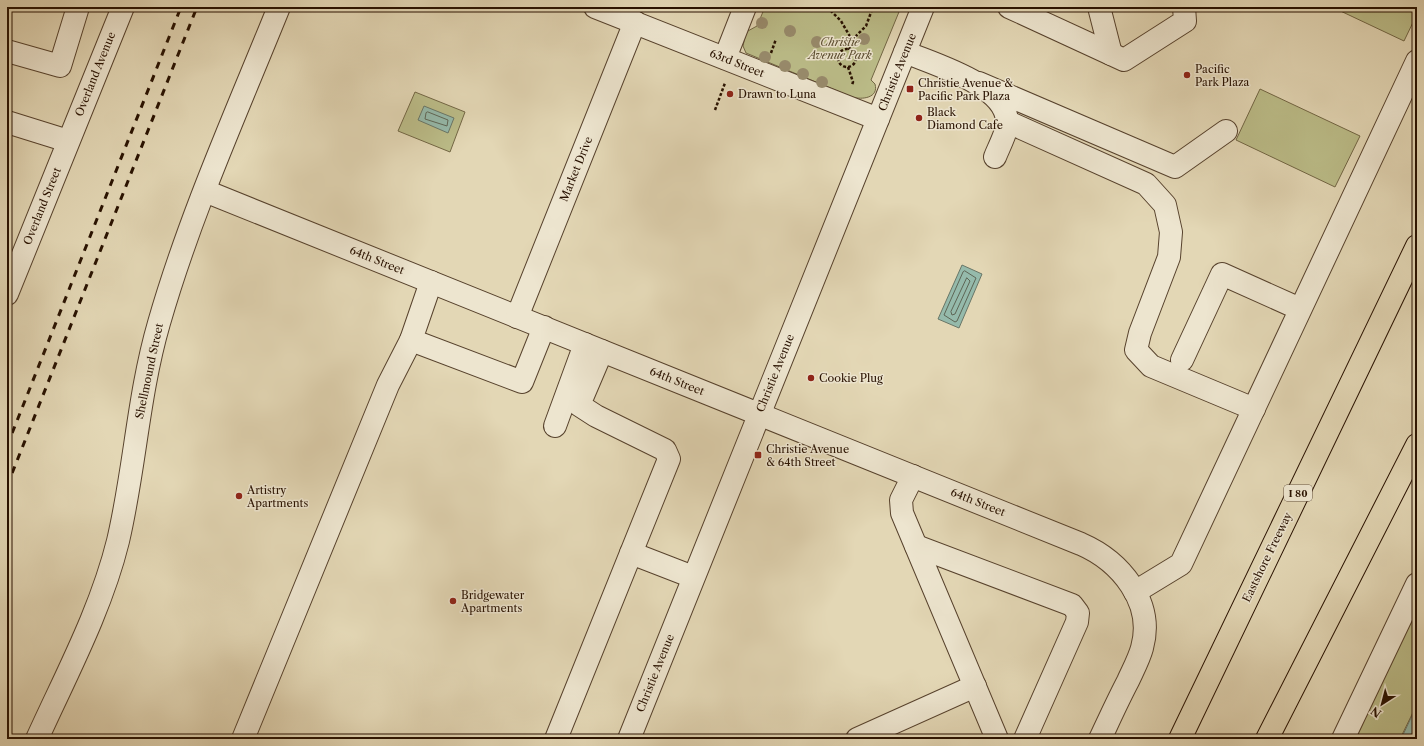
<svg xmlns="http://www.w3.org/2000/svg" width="1424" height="746" font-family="'Libre Caslon Text',serif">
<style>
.green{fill:#bbbc88;stroke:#726644}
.water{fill:#95baab;stroke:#697667}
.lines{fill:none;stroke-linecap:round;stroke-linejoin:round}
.shore{stroke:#5e6656;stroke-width:1}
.minor-casing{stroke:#57422d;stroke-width:24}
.highway-casing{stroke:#281100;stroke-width:24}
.path{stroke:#281100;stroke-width:2.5;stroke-dasharray:3 2;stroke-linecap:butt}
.minor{stroke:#ede5cf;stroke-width:22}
.highway{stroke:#e3d7b5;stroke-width:22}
.rail{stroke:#281100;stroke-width:3;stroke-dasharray:7 7;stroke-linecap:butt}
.tree{fill:#988b6c}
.poi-dot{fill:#8f2418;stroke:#ede5cf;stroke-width:1.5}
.labels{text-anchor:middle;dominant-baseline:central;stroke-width:3;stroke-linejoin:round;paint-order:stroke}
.shield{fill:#ede5cf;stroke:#63513e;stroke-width:1}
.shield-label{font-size:10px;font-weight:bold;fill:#281100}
.park-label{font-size:11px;font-style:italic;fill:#5b4d30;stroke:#ede5cf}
.street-label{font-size:11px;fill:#281100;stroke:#ede5cf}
.poi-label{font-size:11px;fill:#281100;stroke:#ede5cf;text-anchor:start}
</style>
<rect width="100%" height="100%" fill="#e3d7b5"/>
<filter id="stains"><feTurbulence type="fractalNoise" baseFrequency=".005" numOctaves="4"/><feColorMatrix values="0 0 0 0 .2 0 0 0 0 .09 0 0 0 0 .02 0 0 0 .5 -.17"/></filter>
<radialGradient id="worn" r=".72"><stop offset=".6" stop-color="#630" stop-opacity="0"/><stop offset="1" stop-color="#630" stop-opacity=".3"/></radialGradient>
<!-- green -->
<g class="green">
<path d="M765 7H901L871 80 875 84C879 98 862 100 852 97L746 53 743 46 746 32 757 26Z"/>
<polygon points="1332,7 1417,7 1417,14 1404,41"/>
<polygon points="1260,89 1360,136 1335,187 1236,140"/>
<polygon points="415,92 465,112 450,152 398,131"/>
<polygon points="1417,584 1417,704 1400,739 1343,739"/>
</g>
<!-- water -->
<g class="water">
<polygon points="424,106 454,118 448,133 418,120"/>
<polygon points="962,265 982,274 959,328 938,319"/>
<polygon points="1417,705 1417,739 1401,739"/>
</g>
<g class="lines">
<!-- shore -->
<g class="shore">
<polygon points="428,112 448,120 447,126 425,119 426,113"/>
<polygon points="965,271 976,278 957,321 955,322 944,315 963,272"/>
<polygon points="967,278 970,281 955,314 952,315 951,312"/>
</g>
<!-- minor casing -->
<g class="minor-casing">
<g id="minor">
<polyline points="595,7 878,119"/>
<polyline points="1009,7 1124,60 1185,21 1184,7"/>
<polyline points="1099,7 1111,54"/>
<polyline points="7,51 60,66 78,7"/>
<path d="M905 52C933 64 1007 85 1007 122 1008 130 998 149 995 157"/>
<polyline points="725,58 745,7"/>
<polyline points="979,83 1175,167 1226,131"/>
<polyline points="7,122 68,141"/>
<polyline points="1008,122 1146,184 1165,205 1171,232 1169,257 1140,333 1136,350 1151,366 1254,409"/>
<path d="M205 191 1081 544C1120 561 1155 602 1142 648 1139 659 1133 670 1128 681 1118 700 1109 720 1100 739"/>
<polyline points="431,282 411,340 522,382 544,327"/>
<polyline points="7,294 123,7"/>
<polyline points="517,317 635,22"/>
<polyline points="1182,360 1222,274 1300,309"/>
<polyline points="555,426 585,344"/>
<polyline points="913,476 901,500 902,513 997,739"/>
<polyline points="916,546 1072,605 1078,613 1077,622 1025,739"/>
<polyline points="631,553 693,577"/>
<polyline points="1135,592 1181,564 1417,61"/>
<path d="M37 739C66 675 101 610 118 541 135 469 138 395 159 323 190 215 237 111 279 7"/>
<polyline points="243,739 388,385 411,340"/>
<polyline points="556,739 669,459 665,450 596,416 579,405 602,351"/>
<polyline points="629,739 923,7"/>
<polyline points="857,739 975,686"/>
<polyline points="1343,739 1417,584"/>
</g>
</g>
<!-- highway casing -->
<g class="highway-casing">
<g id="highway">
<polyline points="1180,739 1417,246"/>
<polyline points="1267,739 1417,445"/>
</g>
</g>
<!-- path -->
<g class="path">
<polyline points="827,7 841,21 852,40"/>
<circle cx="847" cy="58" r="9"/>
<polyline points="849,50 852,40 866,26 873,7"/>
<polyline points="771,53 776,39"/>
<polyline points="848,67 853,82 852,85"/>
<polyline points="715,110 725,83"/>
</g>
<!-- minor -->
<use href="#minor" class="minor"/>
<!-- highway -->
<use href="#highway" class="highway"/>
<!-- rail -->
<g class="rail">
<polyline points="7,446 181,7"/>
<polyline points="7,486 197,7"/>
</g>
</g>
<!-- trees -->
<g class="tree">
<circle cx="762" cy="23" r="6"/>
<circle cx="790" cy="31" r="6"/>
<circle cx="864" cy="39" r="6"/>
<circle cx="817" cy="42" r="6"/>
<circle cx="765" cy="57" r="6"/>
<circle cx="785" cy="66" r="6"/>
<circle cx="803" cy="74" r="6"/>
<circle cx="822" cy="82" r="6"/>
</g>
<!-- markers -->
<g class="poi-dot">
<circle cx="1187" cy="75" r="4"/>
<rect x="906" y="85" width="8" height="8" rx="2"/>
<circle cx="730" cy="94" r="4"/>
<circle cx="919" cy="118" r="4"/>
<circle cx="811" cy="378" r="4"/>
<rect x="754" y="451" width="8" height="8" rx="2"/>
<circle cx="239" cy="496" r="4"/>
<circle cx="453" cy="601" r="4"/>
</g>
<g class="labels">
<!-- shield labels -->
<rect class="shield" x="1284" y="485" width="28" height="16" rx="3"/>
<g class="shield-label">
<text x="1298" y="493">I 80</text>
</g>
<!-- park labels -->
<g class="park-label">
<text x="840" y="42">Christie<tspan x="840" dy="13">Avenue Park</tspan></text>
</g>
<!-- street labels -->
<g class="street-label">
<text transform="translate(737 63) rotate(22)">63rd Street</text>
<text transform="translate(897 72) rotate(-68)">Christie Avenue</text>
<text transform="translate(95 74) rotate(-68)">Overland Avenue</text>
<text transform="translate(576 169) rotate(-68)">Market Drive</text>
<text transform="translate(42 206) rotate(-68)">Overland Street</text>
<text transform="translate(377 260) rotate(22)">64th Street</text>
<text transform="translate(149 371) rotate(-78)">Shellmound Street</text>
<text transform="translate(775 373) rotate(-68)">Christie Avenue</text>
<text transform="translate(677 381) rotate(22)">64th Street</text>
<text transform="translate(978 502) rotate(22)">64th Street</text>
<text transform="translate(1267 557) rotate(-64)">Eastshore Freeway</text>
<text transform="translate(655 673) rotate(-68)">Christie Avenue</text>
</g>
<!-- poi labels -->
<g class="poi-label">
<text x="1195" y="69">Pacific<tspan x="1195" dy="13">Park Plaza</tspan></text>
<text x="918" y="83">Christie Avenue &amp;<tspan x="918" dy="13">Pacific Park Plaza</tspan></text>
<text x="738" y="94">Drawn to Luna</text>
<text x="927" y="112">Black<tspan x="927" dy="13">Diamond Cafe</tspan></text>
<text x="819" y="378">Cookie Plug</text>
<text x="766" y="449">Christie Avenue<tspan x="766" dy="13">&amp; 64th Street</tspan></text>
<text x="247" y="490">Artistry<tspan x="247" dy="13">Apartments</tspan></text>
<text x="461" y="595">Bridgewater<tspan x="461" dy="13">Apartments</tspan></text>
</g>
</g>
<!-- margin -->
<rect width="1424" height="746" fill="none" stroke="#e3d7b5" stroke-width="24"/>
<rect x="8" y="8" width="1408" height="730" fill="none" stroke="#281100" stroke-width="2"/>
<rect x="12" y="12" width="1400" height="722" fill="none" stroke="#281100"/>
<!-- north arrow -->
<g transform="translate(1382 704) rotate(216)" stroke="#ede5cf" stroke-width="3" paint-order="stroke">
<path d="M0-3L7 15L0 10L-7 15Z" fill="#281100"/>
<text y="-6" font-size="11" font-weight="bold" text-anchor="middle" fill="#281100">N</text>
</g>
<rect width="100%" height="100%" filter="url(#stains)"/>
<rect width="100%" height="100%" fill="url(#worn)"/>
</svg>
